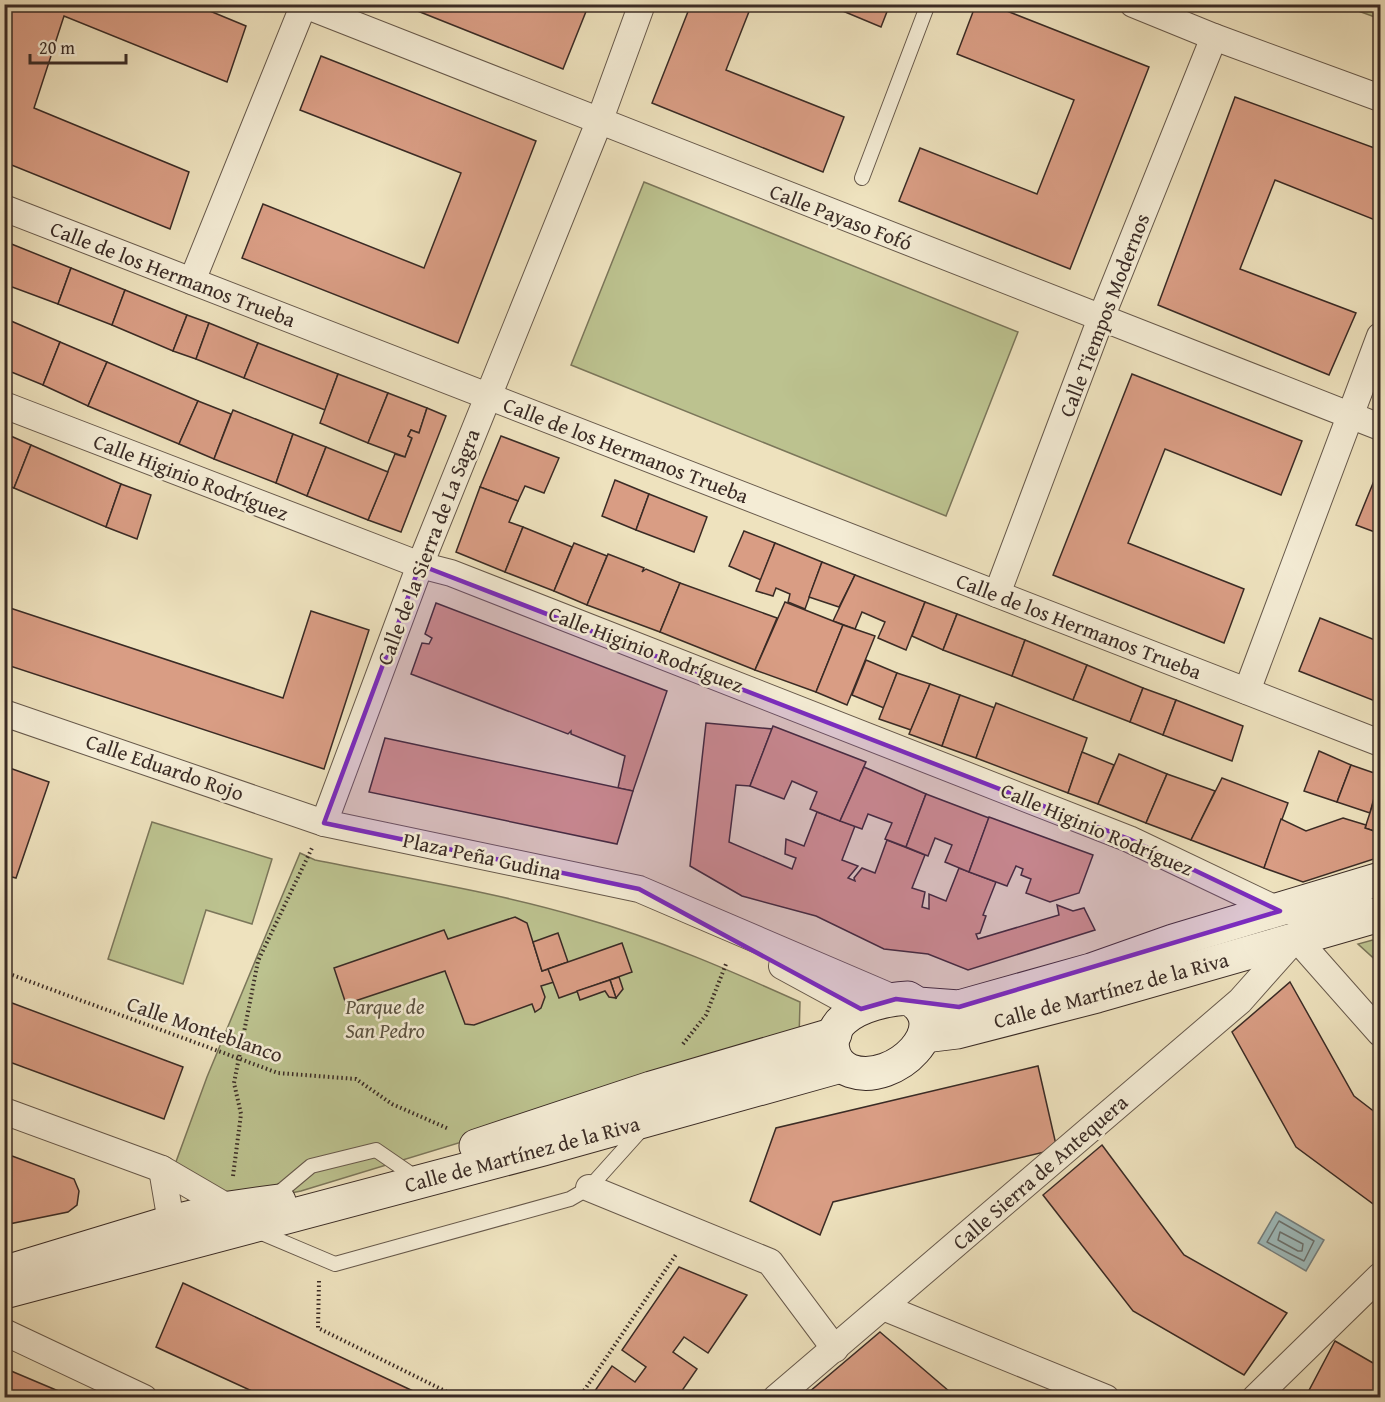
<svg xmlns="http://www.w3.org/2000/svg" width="1385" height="1402" font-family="'Gentium Book Plus',serif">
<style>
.green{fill:#bcc28f;stroke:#7b765a;stroke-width:1.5}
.water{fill:#9ebbbc;stroke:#768180;stroke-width:1.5}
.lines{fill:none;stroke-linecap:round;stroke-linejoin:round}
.shore{stroke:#6c7370;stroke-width:1.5}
.building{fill:#d99d84;stroke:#3a2b25;stroke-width:1.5}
.lane-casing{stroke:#67594b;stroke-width:16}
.street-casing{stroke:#67594b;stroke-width:28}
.secondary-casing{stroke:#3a2b25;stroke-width:35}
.path{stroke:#3a2b25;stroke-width:4;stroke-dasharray:1.5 3;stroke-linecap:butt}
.lane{stroke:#f4ecd5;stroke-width:14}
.street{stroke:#f4ecd5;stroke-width:26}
.secondary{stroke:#f4ecd5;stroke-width:33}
.marked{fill:#7b2cbf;fill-opacity:0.2;stroke:#7b2cbf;stroke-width:4.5;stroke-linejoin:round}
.labels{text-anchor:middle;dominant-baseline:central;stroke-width:5;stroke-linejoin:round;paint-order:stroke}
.street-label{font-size:21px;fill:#3a2b25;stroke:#f4ecd5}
.park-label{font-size:21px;font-style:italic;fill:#5a5140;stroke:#f4ecd5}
</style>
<rect width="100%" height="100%" fill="#eee2be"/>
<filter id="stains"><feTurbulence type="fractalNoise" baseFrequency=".00333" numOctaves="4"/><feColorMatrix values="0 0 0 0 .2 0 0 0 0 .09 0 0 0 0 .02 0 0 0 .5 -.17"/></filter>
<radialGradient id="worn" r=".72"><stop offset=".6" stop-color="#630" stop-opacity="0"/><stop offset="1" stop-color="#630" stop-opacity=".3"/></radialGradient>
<!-- green -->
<g class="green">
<polygon points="1342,5 1380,5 1380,19"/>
<polygon points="644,182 1018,332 946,516 571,365"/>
<polygon points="152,822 272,859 252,924 206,910 183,984 108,959"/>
<path d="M300 853 315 860C404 878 496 892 583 918 658 939 729 970 800 1002L799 1039 301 1191 231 1205 173 1170 207 1077Z"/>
<polygon points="1380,938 1380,964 1358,944"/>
</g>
<!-- water -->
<polygon class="water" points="1276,1212 1324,1240 1306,1271 1258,1243"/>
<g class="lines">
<!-- shore -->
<g class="shore">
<polygon points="1279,1221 1314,1241 1304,1261 1267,1242"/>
<polygon points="1280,1232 1303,1244 1302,1251 1298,1251 1278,1240"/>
</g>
</g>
<!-- building -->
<g class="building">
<polygon points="7,4 193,4 246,26 227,82 64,16 34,108 189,172 170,229 4,162 4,11"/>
<polygon points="400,4 589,4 563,69"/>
<polygon points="691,4 752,4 726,70 844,117 823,172 652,103"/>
<polygon points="826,4 890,4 881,27"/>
<polygon points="976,4 989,4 1149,67 1070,269 899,201 920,148 1037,194 1074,100 957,54"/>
<polygon points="321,56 536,141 458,343 242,258 263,204 424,268 461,173 300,110"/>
<polygon points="1235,97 1380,150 1380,222 1275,180 1240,269 1356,313 1329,375 1158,305"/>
<polygon points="4,241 71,268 58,304 4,284"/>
<polygon points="71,268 125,290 112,325 58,304"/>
<polygon points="125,290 187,315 173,351 112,325"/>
<polygon points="187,315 209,323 196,359 173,351"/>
<polygon points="4,318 60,342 43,385 4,369"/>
<polygon points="209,323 258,343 244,378 196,359"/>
<polygon points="60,342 107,362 88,406 43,385"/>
<polygon points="258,343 338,374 325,410 244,378"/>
<polygon points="107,362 198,401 179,444 88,406"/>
<polygon points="338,374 388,393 368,443 320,423"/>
<polygon points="1132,374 1302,441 1281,495 1165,449 1128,543 1244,589 1224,643 1053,575"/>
<polygon points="388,393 427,408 419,433 411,430 408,436 412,438 405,457 368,443"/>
<polygon points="198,401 231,414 214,459 179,444"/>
<polygon points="427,408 446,416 401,532 368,520 395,454 405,457 412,438 408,436 411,430 419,433"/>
<polygon points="233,410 293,434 276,483 214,459"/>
<polygon points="4,433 31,445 14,488 4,484"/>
<polygon points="293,434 326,447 307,496 276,483"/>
<polygon points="501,436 559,458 544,493 525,486 518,501 480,487"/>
<polygon points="31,445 121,484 106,527 14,488"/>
<polygon points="326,447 388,472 368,520 307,496"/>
<polygon points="1378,471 1380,472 1380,534 1356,525"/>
<polygon points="615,480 649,494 636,530 602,516"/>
<polygon points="121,484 151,495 137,539 106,527"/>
<polygon points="480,487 518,501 509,522 523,527 505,572 456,552"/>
<polygon points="649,494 707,517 694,552 636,530"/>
<polygon points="523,527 572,547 554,591 505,572"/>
<polygon points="744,531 775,543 761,580 729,566"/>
<polygon points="574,543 607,556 587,605 554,591"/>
<polygon points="775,543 822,562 805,609 788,602 790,594 776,588 773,596 756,591"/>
<polygon points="608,554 644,568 642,572 646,569 680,583 660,632 587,605"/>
<polygon points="822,562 855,575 839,607 809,597"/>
<polygon points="855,575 925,602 906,650 878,638 885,622 862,612 855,629 833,621"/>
<polygon points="680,583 777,618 755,670 660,632"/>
<polygon points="785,602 843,625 816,692 755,670"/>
<polygon points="925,602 957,614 943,650 912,636"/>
<polygon points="436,603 667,691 633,791 618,788 625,756 571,734 571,731 568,734 411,674 422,643 429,644 432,638 425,634"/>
<polygon points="4,606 283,698 311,611 369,630 324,769 4,664"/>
<polygon points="957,614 1025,640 1012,676 943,650"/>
<polygon points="1320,618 1380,642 1380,703 1299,671"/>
<polygon points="843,625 875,636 847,705 816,692"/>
<polygon points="1025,640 1087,665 1073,700 1012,676"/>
<polygon points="866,660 897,673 884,708 852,695"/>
<polygon points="1087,665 1143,688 1130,722 1073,700"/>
<polygon points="897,673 930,684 911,730 879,719"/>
<polygon points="930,684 960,695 942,746 909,734"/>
<polygon points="1143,688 1176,700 1163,735 1130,722"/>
<polygon points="960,695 995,708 976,758 942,746"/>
<polygon points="1176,700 1243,726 1232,761 1163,735"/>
<polygon points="996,703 1087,738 1068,793 976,758"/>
<polygon points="706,723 772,729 750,786 736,785 729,842 792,869 796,858 785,854 786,839 804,846 817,812 855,826 842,860 858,866 848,878 855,881 854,878 862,868 875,873 887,840 925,855 912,888 925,892 922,907 929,909 929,894 946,901 959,868 996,882 983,915 986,916 980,933 976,934 978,939 1059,915 1057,905 1073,911 1084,908 1095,930 968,970 928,954 884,949 816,916 742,896 690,866"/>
<polygon points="773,726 866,762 840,821 810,809 817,792 792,781 784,799 750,786"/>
<polygon points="385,738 633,791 617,844 369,792"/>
<polygon points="1319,751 1351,765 1337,802 1304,791"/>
<polygon points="1082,752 1114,765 1098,804 1068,793"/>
<polygon points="1119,754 1167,774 1146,823 1098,804"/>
<polygon points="1351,765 1380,775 1370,813 1337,802"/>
<polygon points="4,766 49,782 16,878 4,875"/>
<polygon points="864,767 926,794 906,847 885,839 892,823 868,814 862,829 840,821"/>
<polygon points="1167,774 1215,791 1191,840 1146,823"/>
<polygon points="1222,778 1288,803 1264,868 1191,840"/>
<polygon points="1380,782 1380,833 1365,828"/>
<polygon points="926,794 989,818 969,872 945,862 952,845 935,838 928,856 906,847"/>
<polygon points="989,817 1093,855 1079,893 1050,902 1026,893 1031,879 1021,875 1023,869 1016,866 1007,886 969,872"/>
<polygon points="1343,818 1366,825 1365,828 1380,833 1380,857 1303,882 1264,868 1281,819 1306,831"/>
<polygon points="515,917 527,923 542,971 548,969 554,982 541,986 545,997 541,1008 535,1012 532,1004 474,1025 465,1024 445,971 346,1004 334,968 444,930 448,939"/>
<polygon points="558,933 568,962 542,971 533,942"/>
<polygon points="622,943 632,972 559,998 548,969"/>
<polygon points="619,977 623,989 616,998 610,980"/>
<polygon points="610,980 616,998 609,997 605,991 580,1000 577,991"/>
<polygon points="1290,982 1354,1096 1380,1116 1380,1209 1296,1147 1232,1032"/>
<polygon points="4,1000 183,1067 164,1119 4,1060"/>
<polygon points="1038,1066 1057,1149 833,1202 820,1235 750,1201 776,1128"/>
<polygon points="1102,1145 1184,1255 1287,1313 1244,1375 1133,1311 1043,1195"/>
<polygon points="4,1153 74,1179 79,1191 77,1205 68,1212 4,1225"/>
<polygon points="679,1267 747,1295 708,1353 684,1337 673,1352 697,1369 677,1398 590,1398 612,1366 635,1382 646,1367 622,1350"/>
<polygon points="183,1283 428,1398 267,1398 156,1347"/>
<polygon points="880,1332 957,1398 889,1398 883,1393 878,1398 802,1398"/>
<polygon points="1335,1341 1380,1367 1380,1398 1305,1398"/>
<polygon points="4,1368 75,1398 4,1398"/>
</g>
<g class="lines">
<!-- lane casing -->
<g class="lane-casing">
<g id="lane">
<polyline points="862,178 928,4"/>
<polyline points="274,1197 311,1166 376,1150 408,1172"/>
<polyline points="257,1231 335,1264 570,1199 589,1188 642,1129"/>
</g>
</g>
<!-- street casing -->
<g class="street-casing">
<g id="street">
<polyline points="302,4 1380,427"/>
<polyline points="1133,4 1214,37 1380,98"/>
<polyline points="4,208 1380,743"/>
<polyline points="192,281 304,4"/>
<polyline points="4,405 420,565 451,573 1129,839 1280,911 1368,911"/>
<polyline points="997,594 1101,318 1214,37"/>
<polyline points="1247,691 1380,336"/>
<polyline points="4,713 324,823 639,889 896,999"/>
<polyline points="324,823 420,565 599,122 642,4"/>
<polyline points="1296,938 1380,1033"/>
<polyline points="782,966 861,1009"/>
<polyline points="4,1111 162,1169 229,1208 223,1215"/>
<polyline points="162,1169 171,1222 187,1230"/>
<polyline points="589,1188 770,1262 835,1349"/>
<polyline points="883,1307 1106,1398"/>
<polyline points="4,1332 144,1398"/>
<polyline points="776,1398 1240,1001 1296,938"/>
<polyline points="1255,1398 1380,1276"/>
</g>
</g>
<!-- secondary casing -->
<g class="secondary-casing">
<g id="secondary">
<path d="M908 998C957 1025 895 1086 851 1071 829 1063 826 1034 844 1019 860 1005 888 999 908 998Z"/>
<polyline points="918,1004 959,1007 1091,970 1173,941 1380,879"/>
<polyline points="924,1036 957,1032 1097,996 1380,915"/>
<polyline points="476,1146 651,1088 835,1034"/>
<polyline points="16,1269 171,1222 229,1208 279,1201"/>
<polyline points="4,1292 543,1149 841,1066"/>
</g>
</g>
<!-- path -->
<g class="path">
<polyline points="4,972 278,1073 356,1079 392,1104 449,1129"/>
<polyline points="683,1044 706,1015 726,964"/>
<polyline points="233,1176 241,1114 234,1083 258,961 312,848"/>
<polyline points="319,1281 318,1328 459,1398"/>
<polyline points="579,1398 677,1253"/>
</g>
<!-- lane -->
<use href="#lane" class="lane"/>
<!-- street -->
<use href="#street" class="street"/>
<!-- secondary -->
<use href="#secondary" class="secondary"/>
</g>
<!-- marked area -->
<path class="marked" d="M420 565 1129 839 1280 911 959 1007 896 999 861 1009 639 889 324 823Z"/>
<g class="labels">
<!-- street labels -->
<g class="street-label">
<text transform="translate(841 217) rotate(21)">Calle Payaso Fofó</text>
<text transform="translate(173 274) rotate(21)">Calle de los Hermanos Trueba</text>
<text transform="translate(1104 315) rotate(-69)">Calle Tiempos Modernos</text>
<text transform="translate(626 450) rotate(21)">Calle de los Hermanos Trueba</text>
<text transform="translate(191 477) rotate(21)">Calle Higinio Rodríguez</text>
<text transform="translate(428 547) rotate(-69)">Calle de la Sierra de La Sagra</text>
<text transform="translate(1079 626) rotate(21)">Calle de los Hermanos Trueba</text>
<text transform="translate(646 649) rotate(21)">Calle Higinio Rodríguez</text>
<text transform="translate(165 767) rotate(19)">Calle Eduardo Rojo</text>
<text transform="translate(1097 829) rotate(23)">Calle Higinio Rodríguez</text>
<text transform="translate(482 856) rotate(12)">Plaza Peña Gudina</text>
<text transform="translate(1111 990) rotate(-15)">Calle de Martínez de la Riva</text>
<text transform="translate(205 1029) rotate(19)">Calle Monteblanco</text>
<text transform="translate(522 1154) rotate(-15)">Calle de Martínez de la Riva</text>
<text transform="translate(1040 1172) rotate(-41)">Calle Sierra de Antequera</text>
</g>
<!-- park labels -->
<g class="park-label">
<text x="385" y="1006">Parque de<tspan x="385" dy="24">San Pedro</tspan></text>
</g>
</g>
<!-- margin -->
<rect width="1385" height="1402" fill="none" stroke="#eee2be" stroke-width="24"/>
<rect x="6" y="6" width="1373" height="1390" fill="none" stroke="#3a2b25" stroke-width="3"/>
<rect x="12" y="12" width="1361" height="1378" fill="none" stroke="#3a2b25" stroke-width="1.5"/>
<!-- scale -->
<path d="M30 54v9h96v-9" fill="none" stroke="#3a2b25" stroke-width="3"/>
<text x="39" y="54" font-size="18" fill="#3a2b25" stroke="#f4ecd5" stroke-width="4.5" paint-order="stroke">20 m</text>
<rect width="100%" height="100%" filter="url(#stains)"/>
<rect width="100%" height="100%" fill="url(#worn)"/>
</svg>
